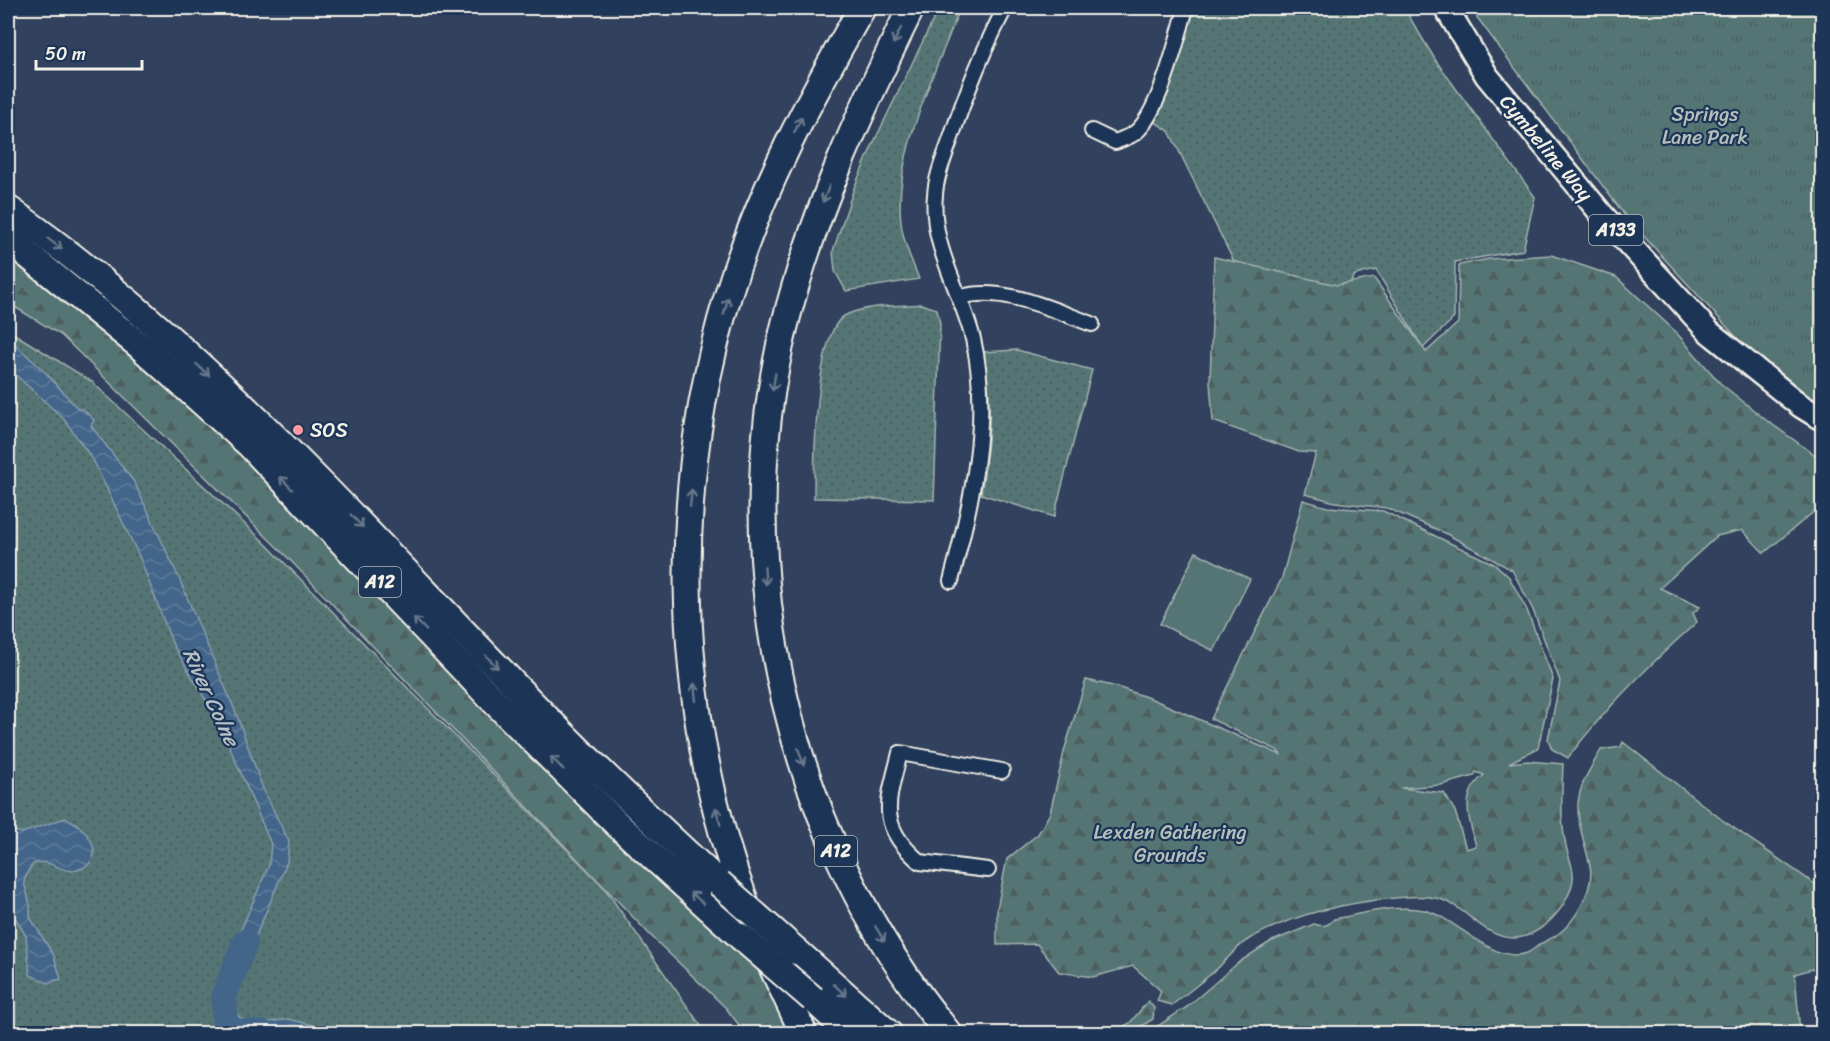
<svg xmlns="http://www.w3.org/2000/svg" width="1830" height="1041" font-family="Sriracha,sans-serif">
<style>
.grass{fill:url(#grass-dots);stroke:#a4b3ae;stroke-width:1.5}
.forest{fill:url(#forest-firs);stroke:#a4b3ae;stroke-width:1.5;fill-rule:evenodd}
.park{fill:url(#park-tufts);stroke:#a4b3ae;stroke-width:1.5}
.garden{fill:#547575;stroke:#a4b3ae;stroke-width:1.5}
.water{fill:url(#water-waves);stroke:#8a9daf;stroke-width:1.5}
.lines{fill:none;stroke-linecap:round;stroke-linejoin:round}
.river{stroke:#436589;stroke-width:26}
.street-casing{stroke:#f4f1e8;stroke-width:18}
.primary-casing{stroke:#f4f1e8;stroke-width:27}
.highway-casing{stroke:#f4f1e8;stroke-width:30}
.street{stroke:#1d3557;stroke-width:14}
.primary{stroke:#1d3557;stroke-width:22}
.highway{stroke:#1d3557;stroke-width:26}
.highway-bridge-casing{stroke:#f4f1e8;stroke-width:30;stroke-linecap:butt}
.highway-bridge{stroke:#1d3557;stroke-width:26}
.oneway{stroke:#68778a}
.poi-dot{fill:#ff9aa2;stroke:#1d3557;stroke-width:2}
.labels{text-anchor:middle;dominant-baseline:central;stroke-width:4.5;stroke-linejoin:round;paint-order:stroke}
.shield{fill:#1d3557;stroke:#b4b9bc;stroke-width:1.5}
.shield-label{font-size:18px;font-weight:bold;fill:#f4f1e8}
.park-label{font-size:20px;fill:#b4bfba;stroke:#1d3557}
.street-label{font-size:20px;fill:#f4f1e8;stroke:#1d3557}
.poi-label{font-size:20px;fill:#f4f1e8;stroke:#1d3557;text-anchor:start}
.water-label{font-size:21px;font-style:italic;fill:#b6c0c7;stroke:#1d3557}
</style>
<defs>
<pattern id="grass-dots" width="8" height="8" patternUnits="userSpaceOnUse" patternTransform="scale(1.5)"><rect width="8" height="8" fill="#547575"/><path d="M2 2h.1M6 6h.1" fill="none" stroke="#4e5e5e" stroke-width="1.8" stroke-linecap="round"/></pattern>
<pattern id="forest-firs" width="22" height="20" patternUnits="userSpaceOnUse" patternTransform="scale(1.5)"><rect width="22" height="20" fill="#547575"/><path d="M5 1l3.5 6h-7zM16 11l3.5 6h-7z" fill="#4e5e5e"/></pattern>
<pattern id="park-tufts" width="24" height="20" patternUnits="userSpaceOnUse" patternTransform="scale(1.5)"><rect width="24" height="20" fill="#547575"/><path d="M3 7l-1-3M5 7V3M7 7l1-3M15 17l-1-3M17 17v-4M19 17l1-3" fill="none" stroke="#4e5e5e"/></pattern>
<pattern id="water-waves" width="16" height="10" patternUnits="userSpaceOnUse" patternTransform="scale(1.5)"><rect width="16" height="10" fill="#436589"/><path d="M0 5q4-4 8 0t8 0" fill="none" stroke="#5f7c9a"/></pattern>
</defs>
<rect width="100%" height="100%" fill="#32425e"/>
<filter id="ink" filterUnits="userSpaceOnUse"><feTurbulence type="fractalNoise" baseFrequency=".0167" numOctaves="2"/><feDisplacementMap in="SourceGraphic" scale="12" xChannelSelector="R" yChannelSelector="G"/><feConvolveMatrix kernelMatrix="1 2 1 2 8 2 1 2 1" color-interpolation-filters="sRGB"/></filter>
<g filter="url(#ink)">
<!-- grass -->
<g class="grass">
<path d="M939 8H960C937 70 893 154 901 222 903 242 912 261 919 279L846 291 835 271 833 251 854 188 873 144Z"/>
<polygon points="1192,8 1404,8 1436,61 1535,197 1523,250 1455,262 1454,318 1423,348 1376,270 1355,275 1326,322 1243,280 1169,131 1152,120 1177,64"/>
<path d="M921 304 937 309 940 324 934 500 814 498C814 464 815 334 844 316 866 304 897 307 921 304Z"/>
<polygon points="8,330 91,381 263,541 603,886 706,1033 8,1034"/>
<path d="M1017 350 1092 370 1054 517 981 494C989 444 994 402 983 352Z"/>
</g>
<!-- forest -->
<g class="forest">
<polygon points="8,255 72,301 275,481 770,978 801,1033 745,1033 726,1008 655,940 288,558 61,335 8,303"/>
<path d="M1551 255 1616 277 1674 330 1720 383 1766 420 1822 460V505L1764 553 1742 530 1717 536 1660 588 1700 607 1693 613 1697 622C1651 663 1605 708 1568 758L1552 749 1548 739 1560 681 1533 610 1512 570 1445 533 1387 508 1335 502 1305 494 1316 453 1299 452 1213 421 1210 382 1214 257 1337 285 1374 278 1426 352 1458 323 1459 265 1489 259Z"/>
<path d="M1303 500 1327 507 1383 511 1496 565 1509 577 1527 610 1553 679 1538 748 1509 763 1528 761 1563 764C1562 789 1560 816 1565 841 1569 865 1580 871 1567 898 1558 916 1537 937 1515 938 1484 939 1467 907 1440 899 1425 895 1409 897 1395 898 1345 903 1296 913 1251 938 1238 945 1229 957 1218 968 1203 981 1187 993 1172 1005L1157 1001 1161 991 1133 966 1093 977 1059 972 1037 944 997 945V909L1007 859 1038 834 1050 813 1065 748 1086 680 1117 687 1152 699 1281 755 1277 750 1211 719 1282 578ZM1476 772 1484 775C1459 795 1469 819 1476 846L1466 849 1455 811 1444 793 1401 788 1441 785 1474 776Z"/>
<path d="M1623 742 1721 819 1822 889V966L1795 974 1800 1033H1147L1187 1007 1239 962 1270 942 1314 924C1323 927 1328 926 1334 919 1362 914 1396 904 1424 910 1458 918 1492 965 1527 953 1532 951 1537 946 1542 943 1547 940 1553 938 1558 934 1575 922 1595 888 1590 866 1586 846 1577 825 1578 804 1580 782 1591 768 1601 750L1621 747Z"/>
<polygon points="1148,1001 1154,1008 1153,1019 1130,1033 1112,1033 1130,1023"/>
</g>
<!-- park -->
<polygon class="park" points="1470,8 1822,8 1822,408 1763,366 1626,217"/>
<!-- garden -->
<polygon class="garden" points="1196,552 1250,579 1214,651 1160,624"/>
<!-- water -->
<g class="water">
<polygon points="8,338 45,372 78,409 83,409 94,420 91,426 134,482 178,576 236,713 263,789 289,842 287,862 239,976 224,969 269,865 271,844 219,722 173,645 140,558 93,460 63,418 8,368"/>
<path d="M65 818C87 825 111 861 77 870 63 874 51 859 36 863 29 865 26 876 24 882L30 905V917L54 956 61 979 48 983 30 975 26 936 8 905V829L22 833Z"/>
<path d="M221 978 235 985 230 1003 240 1018 258 1024 288 1019 313 1025 318 1033H225C212 1018 211 996 221 978Z"/>
</g>
<g class="lines">
<!-- river -->
<polyline class="river" points="245,942 224,996 225,1030 264,1034"/>
<!-- street casing -->
<g class="street-casing">
<g id="street">
<path d="M1092 131 1115 142C1122 139 1130 137 1136 132 1159 113 1178 37 1186 8"/>
<path d="M961 297C1003 285 1052 310 1092 324"/>
<path d="M951 581C971 503 992 420 973 339 961 291 930 245 935 195 936 175 945 156 951 138 966 93 983 50 1005 8"/>
<path d="M988 870 920 862C876 825 888 801 900 753L1002 771"/>
</g>
</g>
<!-- primary casing -->
<g class="primary-casing">
<polyline id="primary" points="1446,8 1487,76 1604,217 1709,332 1801,406 1822,419"/>
</g>
<!-- highway casing -->
<g class="highway-casing">
<g id="highway">
<path d="M911 8C861 110 813 213 785 324 724 568 790 841 949 1034"/>
<path d="M8 209C194 339 346 511 503 673 572 746 645 815 719 883"/>
<polyline points="8,239 140,346 249,444 489,696 619,826 741,937"/>
<path d="M749 913C674 716 668 493 729 292 760 191 810 98 862 8"/>
<polyline points="796,951 889,1034"/>
<polyline points="768,958 804,1034"/>
<polyline points="813,999 851,1034"/>
</g>
</g>
<!-- street -->
<use href="#street" class="street"/>
<!-- primary -->
<use href="#primary" class="primary"/>
<!-- highway -->
<use href="#highway" class="highway"/>
<!-- highway-bridge casing -->
<g class="highway-bridge-casing">
<g id="highway-bridge">
<polyline points="719,883 796,951"/>
<polyline points="741,937 813,999"/>
</g>
</g>
<!-- highway-bridge -->
<use href="#highway-bridge" class="highway-bridge"/>
</g>
<!-- one-way arrows -->
<defs><path id="oneway-shaft" d="M-6 0H5M1.5-3L5.5 0L1.5 3" fill="none" stroke-width="1.6" stroke-linecap="round" stroke-linejoin="round" transform="scale(1.5)"/></defs>
<g class="oneway">
<use href="#oneway-shaft" transform="translate(897 36) rotate(116)"/>
<use href="#oneway-shaft" transform="translate(798 125) rotate(-64)"/>
<use href="#oneway-shaft" transform="translate(826 194) rotate(112)"/>
<use href="#oneway-shaft" transform="translate(55 244) rotate(37)"/>
<use href="#oneway-shaft" transform="translate(726 306) rotate(-75)"/>
<use href="#oneway-shaft" transform="translate(203 370) rotate(42)"/>
<use href="#oneway-shaft" transform="translate(774 382) rotate(99)"/>
<use href="#oneway-shaft" transform="translate(286 483) rotate(-134)"/>
<use href="#oneway-shaft" transform="translate(691 498) rotate(-84)"/>
<use href="#oneway-shaft" transform="translate(357 521) rotate(46)"/>
<use href="#oneway-shaft" transform="translate(765 576) rotate(86)"/>
<use href="#oneway-shaft" transform="translate(420 624) rotate(-134)"/>
<use href="#oneway-shaft" transform="translate(492 662) rotate(46)"/>
<use href="#oneway-shaft" transform="translate(695 692) rotate(-96)"/>
<use href="#oneway-shaft" transform="translate(801 757) rotate(72)"/>
<use href="#oneway-shaft" transform="translate(557 763) rotate(-135)"/>
<use href="#oneway-shaft" transform="translate(718 816) rotate(-105)"/>
<use href="#oneway-shaft" transform="translate(697 898) rotate(-139)"/>
<use href="#oneway-shaft" transform="translate(880 934) rotate(59)"/>
<use href="#oneway-shaft" transform="translate(840 990) rotate(42)"/>
</g>
</g>
<!-- markers -->
<circle class="poi-dot" cx="298" cy="430" r="6"/>
<g class="labels">
<!-- shield labels -->
<g class="shield">
<rect x="1589" y="215" width="54" height="30" rx="4.5"/>
<rect x="359" y="567" width="42" height="30" rx="4.5"/>
<rect x="815" y="836" width="42" height="30" rx="4.5"/>
</g>
<g class="shield-label">
<text x="1616" y="230">A133</text>
<text x="380" y="582">A12</text>
<text x="836" y="851">A12</text>
</g>
<!-- park labels -->
<g class="park-label">
<text x="1705" y="114">Springs<tspan x="1705" dy="23">Lane Park</tspan></text>
<text x="1170" y="832">Lexden Gathering<tspan x="1170" dy="23">Grounds</tspan></text>
</g>
<!-- street labels -->
<g class="street-label">
<text transform="translate(1546 148) rotate(50)">Cymbeline Way</text>
</g>
<!-- poi labels -->
<g class="poi-label">
<text x="310" y="430">SOS</text>
</g>
<!-- water labels -->
<g class="water-label">
<text transform="translate(211 697) rotate(65)">River Colne</text>
</g>
</g>
<!-- margin -->
<rect width="1830" height="1041" fill="none" stroke="#1d3557" stroke-width="30"/>
<rect x="15" y="15" width="1800" height="1011" fill="none" stroke="#f4f1e8" stroke-width="2" filter="url(#ink)"/>
<!-- scale -->
<path d="M36 60v9h106v-9" fill="none" stroke="#f4f1e8" stroke-width="3"/>
<text x="45" y="60" font-size="18" fill="#f4f1e8" stroke="#1d3557" stroke-width="4.5" paint-order="stroke">50 m</text>
</svg>
